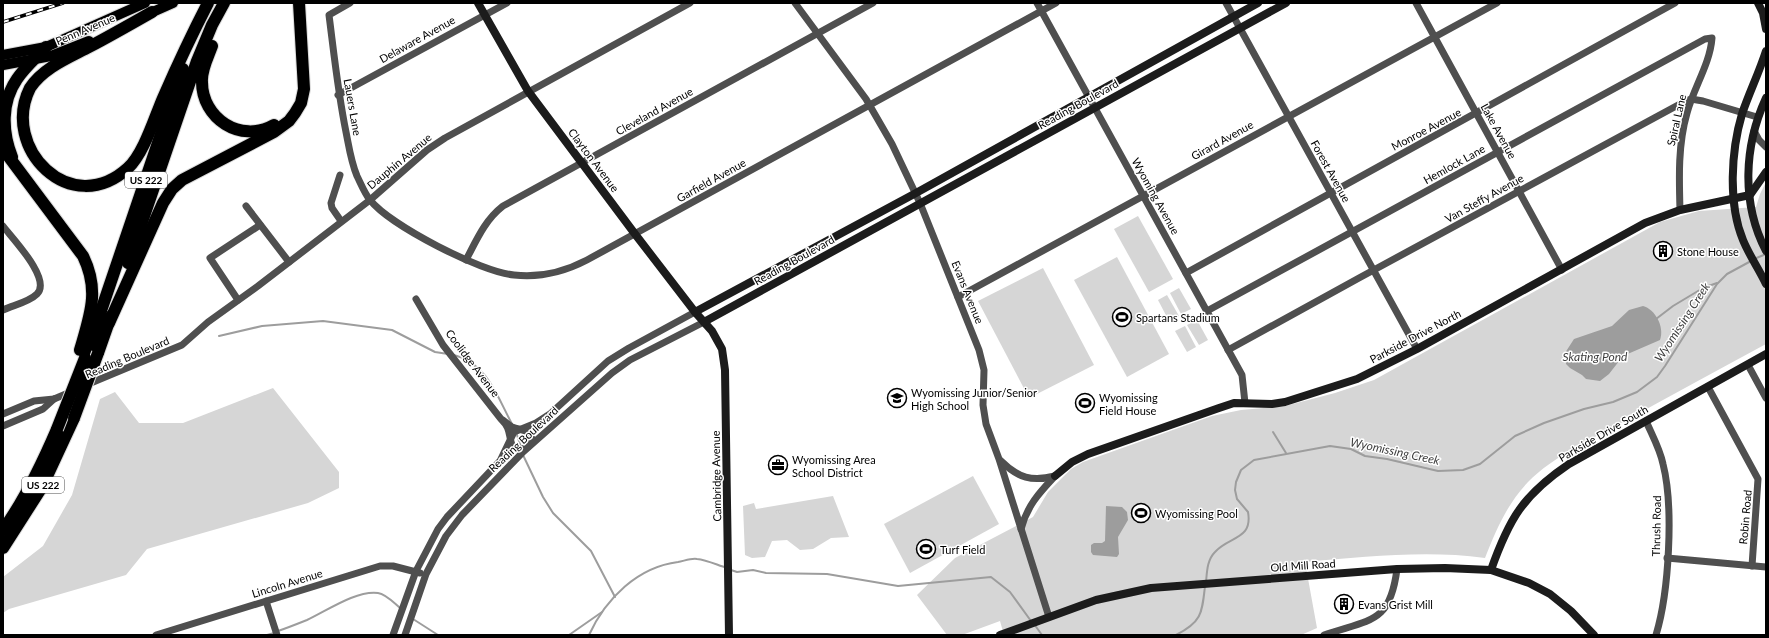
<svg xmlns="http://www.w3.org/2000/svg" width="1769" height="638" font-family="Lato,sans-serif">
<style>
.green{fill:#d6d6d6}
.water{fill:#9d9d9d}
.lines{fill:none;stroke-linecap:round;stroke-linejoin:round}
.stream{stroke:#9d9d9d;stroke-width:2}
.primary-casing{stroke:#dbdbdb;stroke-width:12}
.highway-casing{stroke:#dbdbdb;stroke-width:14}
.street{stroke:#4f4f4f;stroke-width:7}
.secondary{stroke:#1c1c1c;stroke-width:8}
.primary{stroke:#000;stroke-width:10}
.highway{stroke:#000;stroke-width:12}
.rail-casing{stroke:#000;stroke-width:3.5}
.rail{stroke:#fff;stroke-width:2;stroke-dasharray:6;stroke-linecap:butt}
.highway-bridge-casing{stroke:#dbdbdb;stroke-width:14;stroke-linecap:butt}
.highway-bridge{stroke:#000;stroke-width:12}
.labels{text-anchor:middle;dominant-baseline:central;stroke-width:3;stroke-linejoin:round;paint-order:stroke}
.shield{fill:#fff;stroke:#4c4c4c;stroke-width:1}
.shield-label{font-size:10px;font-weight:bold;fill:#000}
.street-label{font-size:11px;fill:#000;stroke:#fff}
.poi-label{font-size:11px;fill:#000;stroke:#fff;text-anchor:start}
.water-label{font-size:12px;font-style:italic;fill:#3e3e3e;stroke:#fff}
</style>
<rect width="100%" height="100%" fill="#fff"/>
<!-- green -->
<g class="green">
<path d="M1766 182V344C1718 370 1670 396 1623 422 1590 440 1554 456 1528 482 1507 504 1496 530 1485 558 1425 550 1365 557 1305 562L1317 628 1301 635H1004L1000 621 962 635H947L917 595 955 558 1033 517 1048 492 1071 469 1083 462 1212 416 1241 410 1285 406 1335 393 1374 380 1660 222 1699 211 1756 207 1760 194Z"/>
<polygon points="1138,216 1173,279 1149,292 1114,229"/>
<polygon points="1117,257 1169,354 1127,377 1074,280"/>
<polygon points="1043,268 1094,365 1029,398 978,301"/>
<polygon points="1179,288 1191,309 1181,314 1170,293"/>
<polygon points="1167,295 1179,316 1169,321 1158,300"/>
<polygon points="1197,320 1208,340 1199,345 1187,325"/>
<polygon points="1185,326 1196,347 1187,352 1175,331"/>
<polygon points="273,388 339,472 339,488 308,503 147,549 126,575 9,609 3,613 3,577 43,546 72,495 100,399 115,392 139,423 183,423"/>
<polygon points="973,476 999,524 910,573 884,524"/>
<polygon points="833,496 849,537 831,538 813,549 800,550 787,540 772,541 765,557 752,558 745,555 743,506 754,503 756,509"/>
</g>
<!-- water -->
<g class="water">
<path d="M1643 306C1655 309 1665 327 1660 340L1623 356 1609 374 1600 381 1586 379 1582 375 1570 368 1566 364 1565 353 1574 339 1612 326 1629 310Z"/>
<polygon points="1106,506 1122,507 1127,512 1128,520 1118,537 1119,554 1117,557 1093,555 1091,552 1091,545 1094,543 1102,543 1105,541"/>
</g>
<g class="lines">
<!-- stream -->
<g class="stream">
<polyline points="1754,259 1766,254"/>
<polyline points="1656,319 1673,306 1703,288 1717,283"/>
<polyline points="219,336 262,326 323,321 392,330 435,352 448,354"/>
<path d="M454 355C487 363 498 398 512 424"/>
<polyline points="516,432 521,447"/>
<polyline points="1273,432 1286,453"/>
<polyline points="523,455 543,497 553,513 591,551 615,597"/>
<polyline points="731,570 737,572 753,570 766,573 827,574 898,586 991,577 1010,592 1031,621"/>
<path d="M1206 582C1207 572 1207 560 1215 552 1229 536 1253 540 1248 512L1237 499 1235 490 1236 482 1241 470 1254 460 1330 446 1351 449 1365 456 1387 459 1438 471 1463 470 1480 464 1515 436 1544 423 1584 409 1613 402 1637 392 1657 377 1665 366 1717 284 1727 274 1751 261"/>
<polyline points="413,619 438,635"/>
<polyline points="1034,624 1042,635"/>
<path d="M278 631C287 628 297 624 307 620 325 612 356 590 378 593 386 594 394 603 400 608"/>
<polyline points="267,635 274,633"/>
<polyline points="569,635 602,612"/>
<path d="M589 635C606 598 638 567 678 562 684 561 691 558 697 559 707 560 717 565 727 568"/>
<path d="M1176 635C1202 622 1202 613 1205 586"/>
</g>
<!-- primary casing -->
<g class="primary-casing">
<g id="primary">
<polyline points="146,15 173,3"/>
<polyline points="3,55 46,47 145,3"/>
<polyline points="3,65 51,56 89,41"/>
</g>
</g>
<!-- highway casing -->
<g class="highway-casing">
<g id="highway">
<path d="M152 12C131 24 110 36 89 47 68 58 43 68 30 88 0 148 71 220 128 168 144 153 154 119 163 98 177 66 192 34 208 3"/>
<path d="M212 46C208 57 201 70 202 82 202 118 240 144 274 125"/>
<path d="M3 149 83 256C100 291 90 315 80 350"/>
<path d="M12 157C2 132 1 102 17 79 25 67 36 58 46 47"/>
<polyline points="128,263 197,61 212,25 224,3"/>
<polyline points="109,323 163,203 172,189 182,180 274,132 289,121 295,113 301,103 304,89 299,3"/>
<polyline points="98,353 111,316"/>
<polyline points="85,358 183,69"/>
<path d="M3 530C26 498 42 464 57 429"/>
<polyline points="3,548 42,487 74,418"/>
</g>
</g>
<!-- street -->
<g class="street">
<path d="M350 3 329 15C334 54 338 93 346 132 349 147 351 162 357 176 361 184 365 194 370 200 391 226 481 272 514 275 540 278 564 272 587 260L1056 3"/>
<polyline points="795,3 866,99 892,144 920,203 979,350 984,370 983,405 986,424 999,459 1049,617"/>
<polyline points="1037,3 1242,375 1245,403"/>
<polyline points="1226,3 1417,349"/>
<polyline points="1416,3 1562,270"/>
<polyline points="338,95 507,3"/>
<polyline points="1754,131 1759,140 1766,147"/>
<polyline points="340,175 331,203 332,208 341,221"/>
<polyline points="246,206 289,262"/>
<path d="M3 226C12 238 52 279 37 294 29 302 14 305 3 310"/>
<path d="M466 260C477 239 485 220 503 206L873 3"/>
<polyline points="1186,273 1675,3"/>
<polyline points="958,297 1497,3"/>
<path d="M416 299 443 345 501 419C511 429 508 433 512 445L519 450 528 447 532 441C531 428 521 431 512 427 508 425 505 421 501 419"/>
<polyline points="238,300 210,258 260,225"/>
<path d="M1207 311 1705 39 1712 38C1710 64 1694 87 1687 113 1678 144 1679 177 1680 210"/>
<polyline points="1228,350 1359,278 1680,104 1691,99 1703,101 1757,117"/>
<polyline points="1748,365 1766,398"/>
<polyline points="86,385 182,345 208,322 258,286 370,200 427,150 445,138 690,3"/>
<polyline points="1708,387 1758,479 1752,566"/>
<polyline points="3,414 34,401 54,399 73,391"/>
<path d="M1646 421C1652 435 1660 449 1663 464 1674 507 1669 592 1656 635"/>
<polyline points="3,426 43,409 54,399"/>
<path d="M1001 461C1018 478 1032 482 1055 476"/>
<path d="M1021 529C1027 506 1039 493 1055 476"/>
<polyline points="1667,558 1766,567"/>
<polyline points="266,601 277,635"/>
<polyline points="156,635 380,566 393,566 420,573"/>
<polyline points="393,635 416,571 438,529 447,517 500,461 514,432 536,423 550,414 608,361 629,348 695,312"/>
<polyline points="405,635 426,574 446,536 462,515 522,453 612,373 630,360 704,322"/>
<path d="M1324 635C1371 619 1390 624 1397 569"/>
</g>
<!-- secondary -->
<g class="secondary">
<polyline points="478,3 528,91 635,234 695,312 712,331 722,349 725,370 729,635"/>
<polyline points="1758,3 1763,13 1766,29"/>
<path d="M1766 51C1759 73 1749 93 1742 114 1731 151 1728 204 1743 240 1749 255 1759 269 1766 284"/>
<path d="M1766 98C1744 146 1741 203 1766 251"/>
<polyline points="695,312 916,193 1258,3"/>
<polyline points="704,322 1286,3"/>
<polyline points="1055,476 1072,462 1088,454 1219,408 1234,403 1272,404 1285,402 1357,379 1417,349 1645,223 1680,210 1750,195 1766,172"/>
<path d="M1491 570C1509 519 1523 495 1569 464L1766 354"/>
<polyline points="1000,635 1096,600 1151,588 1397,569 1445,568 1491,570 1529,583 1550,594 1571,611 1594,635"/>
</g>
<!-- primary -->
<use href="#primary" class="primary"/>
<!-- highway -->
<use href="#highway" class="highway"/>
<!-- rail casing -->
<g class="rail-casing">
<polyline id="rail" points="3,22 63,3"/>
</g>
<!-- rail -->
<use href="#rail" class="rail"/>
<!-- highway-bridge casing -->
<g class="highway-bridge-casing">
<g id="highway-bridge">
<polyline points="74,418 98,353"/>
<polyline points="57,429 85,358"/>
</g>
</g>
<!-- highway-bridge -->
<use href="#highway-bridge" class="highway-bridge"/>
</g>
<!-- icons -->
<defs>
<g id="building-ring" transform="scale(1)"><circle r="9.5" fill="#fff" stroke="#000" stroke-width="1.5"/><path d="M-4-6H4V6H1V3H-1V6H-4ZM-2.5-4.3h1.7v1.8h-1.7ZM.8-4.3h1.7v1.8H.8ZM-2.5-1h1.7V.8h-1.7ZM.8-1h1.7V.8H.8Z" fill="#000"/></g>
<g id="stadium-ring" transform="scale(1)"><circle r="9.5" fill="#fff" stroke="#000" stroke-width="1.5"/><path d="M0-5a6.5 5 0 1 0 0 10a6.5 5 0 1 0 0-10ZM-3.5-1.8h7v3.6h-7Z" fill="#000"/></g>
<g id="school-ring" transform="scale(1)"><circle r="9.5" fill="#fff" stroke="#000" stroke-width="1.5"/><path d="M0-5L7-2L0 1L-7-2ZM-4 1L0 2.5L4 1V4Q0 6-4 4Z" fill="#000"/></g>
<g id="office-ring" transform="scale(1)"><circle r="9.5" fill="#fff" stroke="#000" stroke-width="1.5"/><path d="M-6-3h4V-5.5h4V-3h4V5H-6ZM-1-4.5V-3h2v-1.5ZM-6 0V1H6V0Z" fill="#000"/></g>
</defs>
<g fill-rule="evenodd">
<use href="#building-ring" x="1663" y="251"/>
<use href="#stadium-ring" x="1122" y="317"/>
<use href="#school-ring" x="897" y="398"/>
<use href="#stadium-ring" x="1085" y="403"/>
<use href="#office-ring" x="778" y="465"/>
<use href="#stadium-ring" x="1141" y="513"/>
<use href="#stadium-ring" x="926" y="549"/>
<use href="#building-ring" x="1344" y="604"/>
</g>
<g class="labels">
<!-- shield labels -->
<g class="shield">
<rect x="125" y="172" width="42" height="16" rx="3"/>
<rect x="22" y="477" width="42" height="16" rx="3"/>
</g>
<g class="shield-label">
<text x="146" y="180">US 222</text>
<text x="43" y="485">US 222</text>
</g>
<!-- street labels -->
<g class="street-label">
<text transform="translate(85 29) rotate(-23)">Penn Avenue</text>
<text transform="translate(417 39) rotate(-29)">Delaware Avenue</text>
<text transform="translate(1078 104) rotate(-29)">Reading Boulevard</text>
<text transform="translate(353 107) rotate(80)">Lauers Lane</text>
<text transform="translate(654 111) rotate(-29)">Cleveland Avenue</text>
<text transform="translate(1676 120) rotate(-77)">Spiral Lane</text>
<text transform="translate(1426 129) rotate(-28)">Monroe Avenue</text>
<text transform="translate(1499 131) rotate(61)">Lake Avenue</text>
<text transform="translate(1222 140) rotate(-29)">Girard Avenue</text>
<text transform="translate(594 160) rotate(53)">Clayton Avenue</text>
<text transform="translate(399 161) rotate(-40)">Dauphin Avenue</text>
<text transform="translate(1454 164) rotate(-29)">Hemlock Lane</text>
<text transform="translate(1331 171) rotate(61)">Forest Avenue</text>
<text transform="translate(711 180) rotate(-29)">Garfield Avenue</text>
<text transform="translate(1156 196) rotate(61)">Wyoming Avenue</text>
<text transform="translate(1484 198) rotate(-29)">Van Steffy Avenue</text>
<text transform="translate(794 260) rotate(-29)">Reading Boulevard</text>
<text transform="translate(968 292) rotate(68)">Evans Avenue</text>
<text transform="translate(1415 336) rotate(-28)">Parkside Drive North</text>
<text transform="translate(127 357) rotate(-23)">Reading Boulevard</text>
<text transform="translate(473 363) rotate(53)">Coolidge Avenue</text>
<text transform="translate(1603 433) rotate(-30)">Parkside Drive South</text>
<text transform="translate(523 439) rotate(-43)">Reading Boulevard</text>
<text transform="translate(716 476) rotate(-91)">Cambridge Avenue</text>
<text transform="translate(1745 517) rotate(-85)">Robin Road</text>
<text transform="translate(1656 526) rotate(-89)">Thrush Road</text>
<text transform="translate(1303 565) rotate(-4)">Old Mill Road</text>
<text transform="translate(287 583) rotate(-17)">Lincoln Avenue</text>
</g>
<!-- poi labels -->
<g class="poi-label">
<text x="1677" y="251">Stone House</text>
<text x="1136" y="317">Spartans Stadium</text>
<text x="911" y="392">Wyomissing Junior/Senior<tspan x="911" dy="13">High School</tspan></text>
<text x="1099" y="397">Wyomissing<tspan x="1099" dy="13">Field House</tspan></text>
<text x="792" y="459">Wyomissing Area<tspan x="792" dy="13">School District</tspan></text>
<text x="1155" y="513">Wyomissing Pool</text>
<text x="940" y="549">Turf Field</text>
<text x="1358" y="604">Evans Grist Mill</text>
</g>
<!-- water labels -->
<g class="water-label">
<text transform="translate(1682 322) rotate(-57)">Wyomissing Creek</text>
<text x="1595" y="356">Skating Pond</text>
<text transform="translate(1395 451) rotate(12)">Wyomissing Creek</text>
</g>
</g>
<!-- border -->
<rect width="1769" height="638" fill="none" stroke="#000000" stroke-width="8"/>
</svg>
